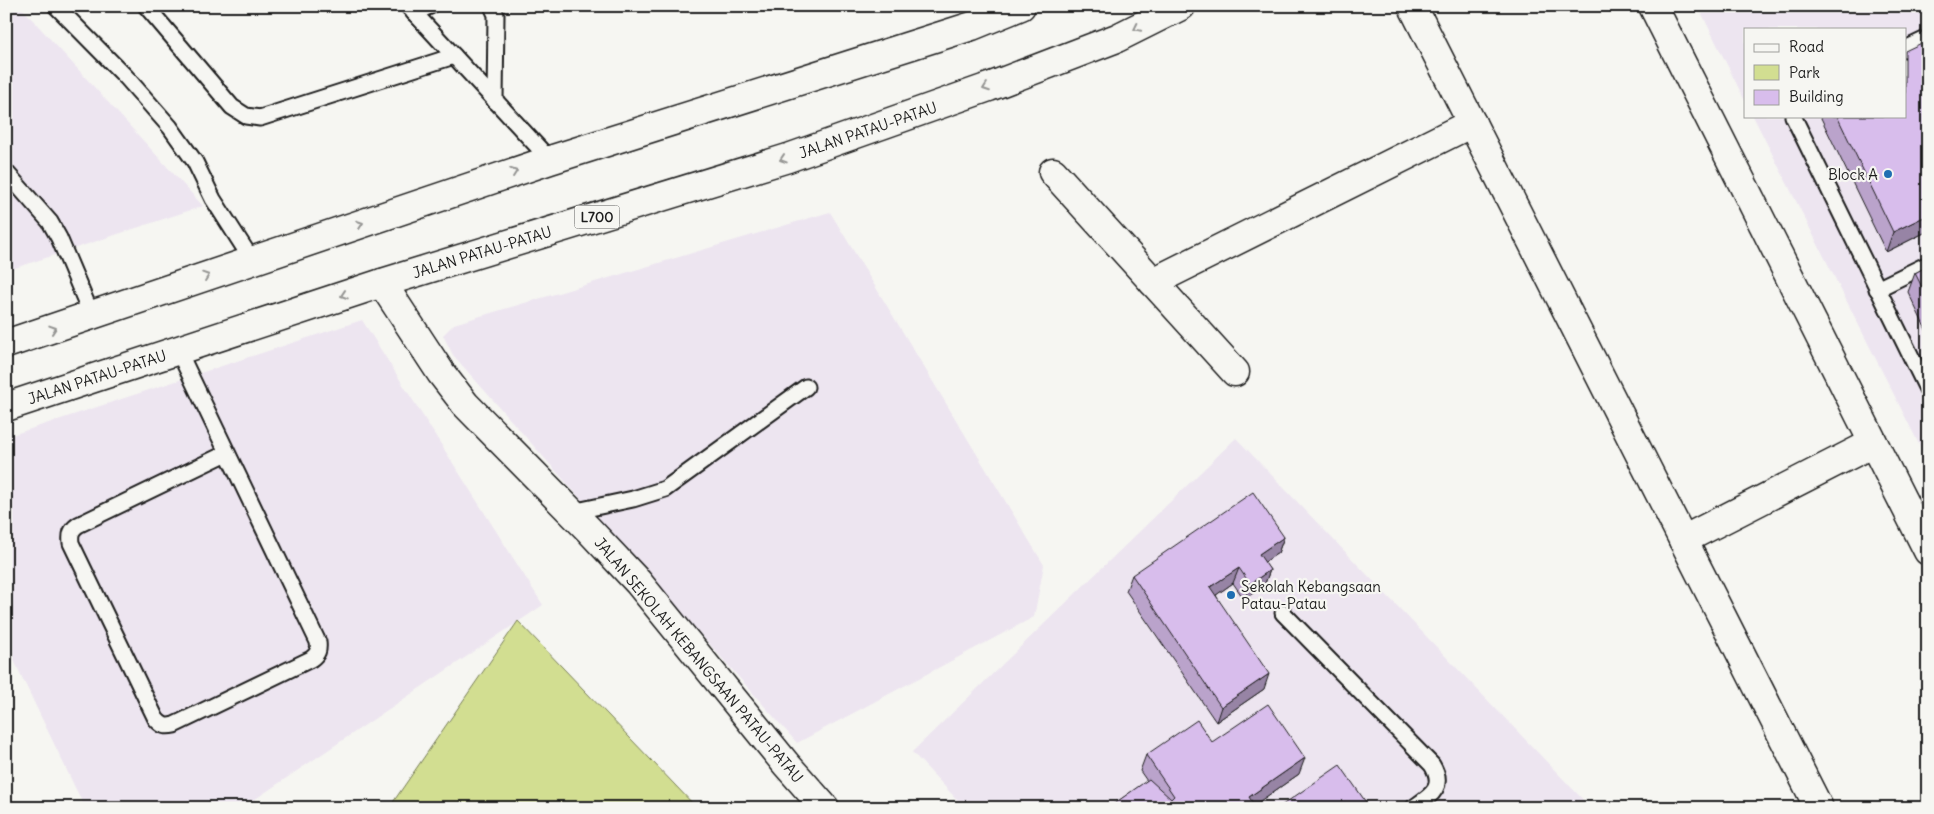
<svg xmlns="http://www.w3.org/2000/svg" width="1934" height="814" font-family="Delius,sans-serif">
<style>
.built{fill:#ede5f0}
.green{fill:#d2de91;stroke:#777d56}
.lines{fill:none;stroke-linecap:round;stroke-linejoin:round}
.lane-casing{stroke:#1c1c1c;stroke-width:19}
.street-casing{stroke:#1c1c1c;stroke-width:31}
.primary-casing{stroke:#1c1c1c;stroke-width:31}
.lane{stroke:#f6f6f2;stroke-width:15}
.street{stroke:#f6f6f2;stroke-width:28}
.primary{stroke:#f6f6f2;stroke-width:28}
.wall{fill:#baa3cb;stroke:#1c1c1c}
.shaded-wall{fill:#9784a5;stroke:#1c1c1c}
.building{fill:#d8bdec;stroke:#1c1c1c}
.oneway{stroke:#949492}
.poi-dot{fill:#1f6fb2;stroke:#f6f6f2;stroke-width:2}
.labels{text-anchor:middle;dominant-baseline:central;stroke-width:4.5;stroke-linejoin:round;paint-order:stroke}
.shield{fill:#f6f6f2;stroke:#5d5d5c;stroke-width:1}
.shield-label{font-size:14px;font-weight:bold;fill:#1c1c1c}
.street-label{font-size:15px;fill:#1c1c1c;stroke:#f6f6f2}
.poi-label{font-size:15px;fill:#1c1c1c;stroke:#f6f6f2;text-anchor:end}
</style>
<rect width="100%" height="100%" fill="#f6f6f2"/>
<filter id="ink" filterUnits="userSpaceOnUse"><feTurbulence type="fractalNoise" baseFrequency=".02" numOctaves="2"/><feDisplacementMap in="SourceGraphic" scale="10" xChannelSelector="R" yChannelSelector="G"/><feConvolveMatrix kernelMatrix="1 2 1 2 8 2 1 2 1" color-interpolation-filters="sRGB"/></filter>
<g filter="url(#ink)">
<!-- built -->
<g class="built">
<polygon points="6,6 20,6 203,206 6,271"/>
<polygon points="1698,6 1928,6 1928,462 1753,116 1905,116 1905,29 1745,29 1745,101"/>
<polygon points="830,212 1044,565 1034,617 797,743 453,355 443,335 454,324"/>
<polygon points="362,320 543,605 242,808 85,808 6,644 6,437"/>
<polygon points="1236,438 1591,808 965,808 912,752"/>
</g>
<!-- green -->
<polygon class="green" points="518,621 697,808 389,808"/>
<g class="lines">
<!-- lane casing -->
<g class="lane-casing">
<g id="lane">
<polyline points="56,6 126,77 170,127 195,162 213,199 252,260"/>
<polyline points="146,6 232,107 246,116 260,118 454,56"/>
<polyline points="408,6 550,160"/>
<polyline points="492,6 496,15 495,101"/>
<polyline points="414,13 430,6"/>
<polyline points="1905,49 1928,38"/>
<polyline points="1793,116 1928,391"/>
<polyline points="6,172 50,222 59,238 92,316"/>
<polyline points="1877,289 1928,264"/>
<path d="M178 350 318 642C319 650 318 654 311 659L174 725C166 727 162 726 156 719L71 543C70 534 71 530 78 525L227 453"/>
<polyline points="572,512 633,499 665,489 806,387"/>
<path d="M1283 613 1432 765C1446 788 1430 796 1413 808"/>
</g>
</g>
<!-- street casing -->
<g class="street-casing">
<g id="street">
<polyline points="1653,6 1928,551"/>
<polyline points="1414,9 1819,808"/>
<polyline points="1053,172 1235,372"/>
<polyline points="1153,282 1472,123"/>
<polyline points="382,283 441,373 465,404 589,530 638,582 786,764 825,808"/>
<polyline points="1683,540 1873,443"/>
</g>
</g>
<!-- primary casing -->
<g class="primary-casing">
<g id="primary">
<polyline points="6,344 550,160 972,26 1021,6"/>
<polyline points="6,407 382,283 788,158 989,87 1117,38 1181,6"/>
</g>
</g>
<!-- lane -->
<use href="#lane" class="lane"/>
<!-- street -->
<use href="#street" class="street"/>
<!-- primary -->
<use href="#primary" class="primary"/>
</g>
<!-- wall -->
<g class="wall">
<polygon points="1820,116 1905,116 1928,231 1886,252"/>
<polygon points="1928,266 1928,334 1908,292 1915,273"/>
<polygon points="1284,537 1278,553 1264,562 1270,570 1264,586 1244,599 1233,583 1216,595 1264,689 1216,722 1126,591 1132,575"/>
<polygon points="1212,742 1299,774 1254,805 1108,808 1147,781 1140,771 1146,755"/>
</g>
<!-- shaded-wall -->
<g class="shaded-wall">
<polygon points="1928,215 1928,231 1886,252 1893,232"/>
<polygon points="1284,537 1278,553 1253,570 1259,554"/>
<polygon points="1239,568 1233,583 1205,603 1210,587"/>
<polygon points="1270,570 1264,586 1244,599 1250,584"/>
<polygon points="1269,674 1264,689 1216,722 1221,707"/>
<polygon points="1305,758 1299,774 1250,808 1249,797"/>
</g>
<!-- building -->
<g class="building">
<polygon points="1928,40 1928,215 1893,232 1837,116 1905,116 1905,51"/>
<polygon points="1928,266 1928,299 1915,273"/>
<polygon points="1253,492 1284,537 1259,554 1270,570 1250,584 1239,568 1210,587 1269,674 1221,707 1132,575"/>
<polygon points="1268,704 1305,758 1249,797 1256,808 1108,808 1149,779 1171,799 1174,796 1146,755 1197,720 1212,742"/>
<polygon points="1340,765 1370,808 1278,808"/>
</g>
<!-- one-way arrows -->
<defs><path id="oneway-chevron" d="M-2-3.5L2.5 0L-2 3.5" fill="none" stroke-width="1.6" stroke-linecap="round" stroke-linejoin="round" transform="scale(1.25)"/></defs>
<g class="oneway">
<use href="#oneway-chevron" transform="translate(1137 28) rotate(154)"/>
<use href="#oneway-chevron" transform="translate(986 88) rotate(160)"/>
<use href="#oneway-chevron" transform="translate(783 159) rotate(162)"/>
<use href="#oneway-chevron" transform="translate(514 172) rotate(-19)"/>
<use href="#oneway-chevron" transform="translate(360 224) rotate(-19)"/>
<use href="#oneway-chevron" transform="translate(206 276) rotate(-19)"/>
<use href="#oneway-chevron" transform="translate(344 295) rotate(162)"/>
<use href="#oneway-chevron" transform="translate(53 329) rotate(-18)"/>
</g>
</g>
<!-- markers -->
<g class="poi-dot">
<circle cx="1888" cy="174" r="5"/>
<circle cx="1231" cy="595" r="5"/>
</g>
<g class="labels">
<!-- shield labels -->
<rect class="shield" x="574.5" y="205.5" width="45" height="23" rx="4"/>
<g class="shield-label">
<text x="597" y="217">L700</text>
</g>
<!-- street labels -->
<g class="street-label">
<text transform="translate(868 130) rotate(-19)">JALAN PATAU-PATAU</text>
<text transform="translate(482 252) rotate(-17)">JALAN PATAU-PATAU</text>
<text transform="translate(97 377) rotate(-18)">JALAN PATAU-PATAU</text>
<text transform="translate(699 660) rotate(50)">JALAN SEKOLAH KEBANGSAAN PATAU-PATAU</text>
</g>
<!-- poi labels -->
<g class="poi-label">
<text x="1878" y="174">Block A</text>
<text x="1241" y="586" text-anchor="start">Sekolah Kebangsaan<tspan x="1241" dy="17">Patau-Patau</tspan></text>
</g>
</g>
<!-- margin -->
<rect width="1934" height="814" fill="none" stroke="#f6f6f2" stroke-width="25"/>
<rect x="12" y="12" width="1909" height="789" fill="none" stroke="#1c1c1c" stroke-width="2" filter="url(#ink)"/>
<!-- legend -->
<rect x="1744" y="28" width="162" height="90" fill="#f6f6f2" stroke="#9f9f9c"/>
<rect x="1754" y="44" width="25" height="8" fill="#f6f6f2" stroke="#9f9f9c"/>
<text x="1789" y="52" font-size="15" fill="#1c1c1c">Road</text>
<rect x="1754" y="65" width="25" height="15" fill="#d2de91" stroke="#9f9f9c"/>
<text x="1789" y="78" font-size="15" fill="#1c1c1c">Park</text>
<rect x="1754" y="90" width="25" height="15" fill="#d8bdec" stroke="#9f9f9c"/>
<text x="1789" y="102" font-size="15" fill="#1c1c1c">Building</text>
</svg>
